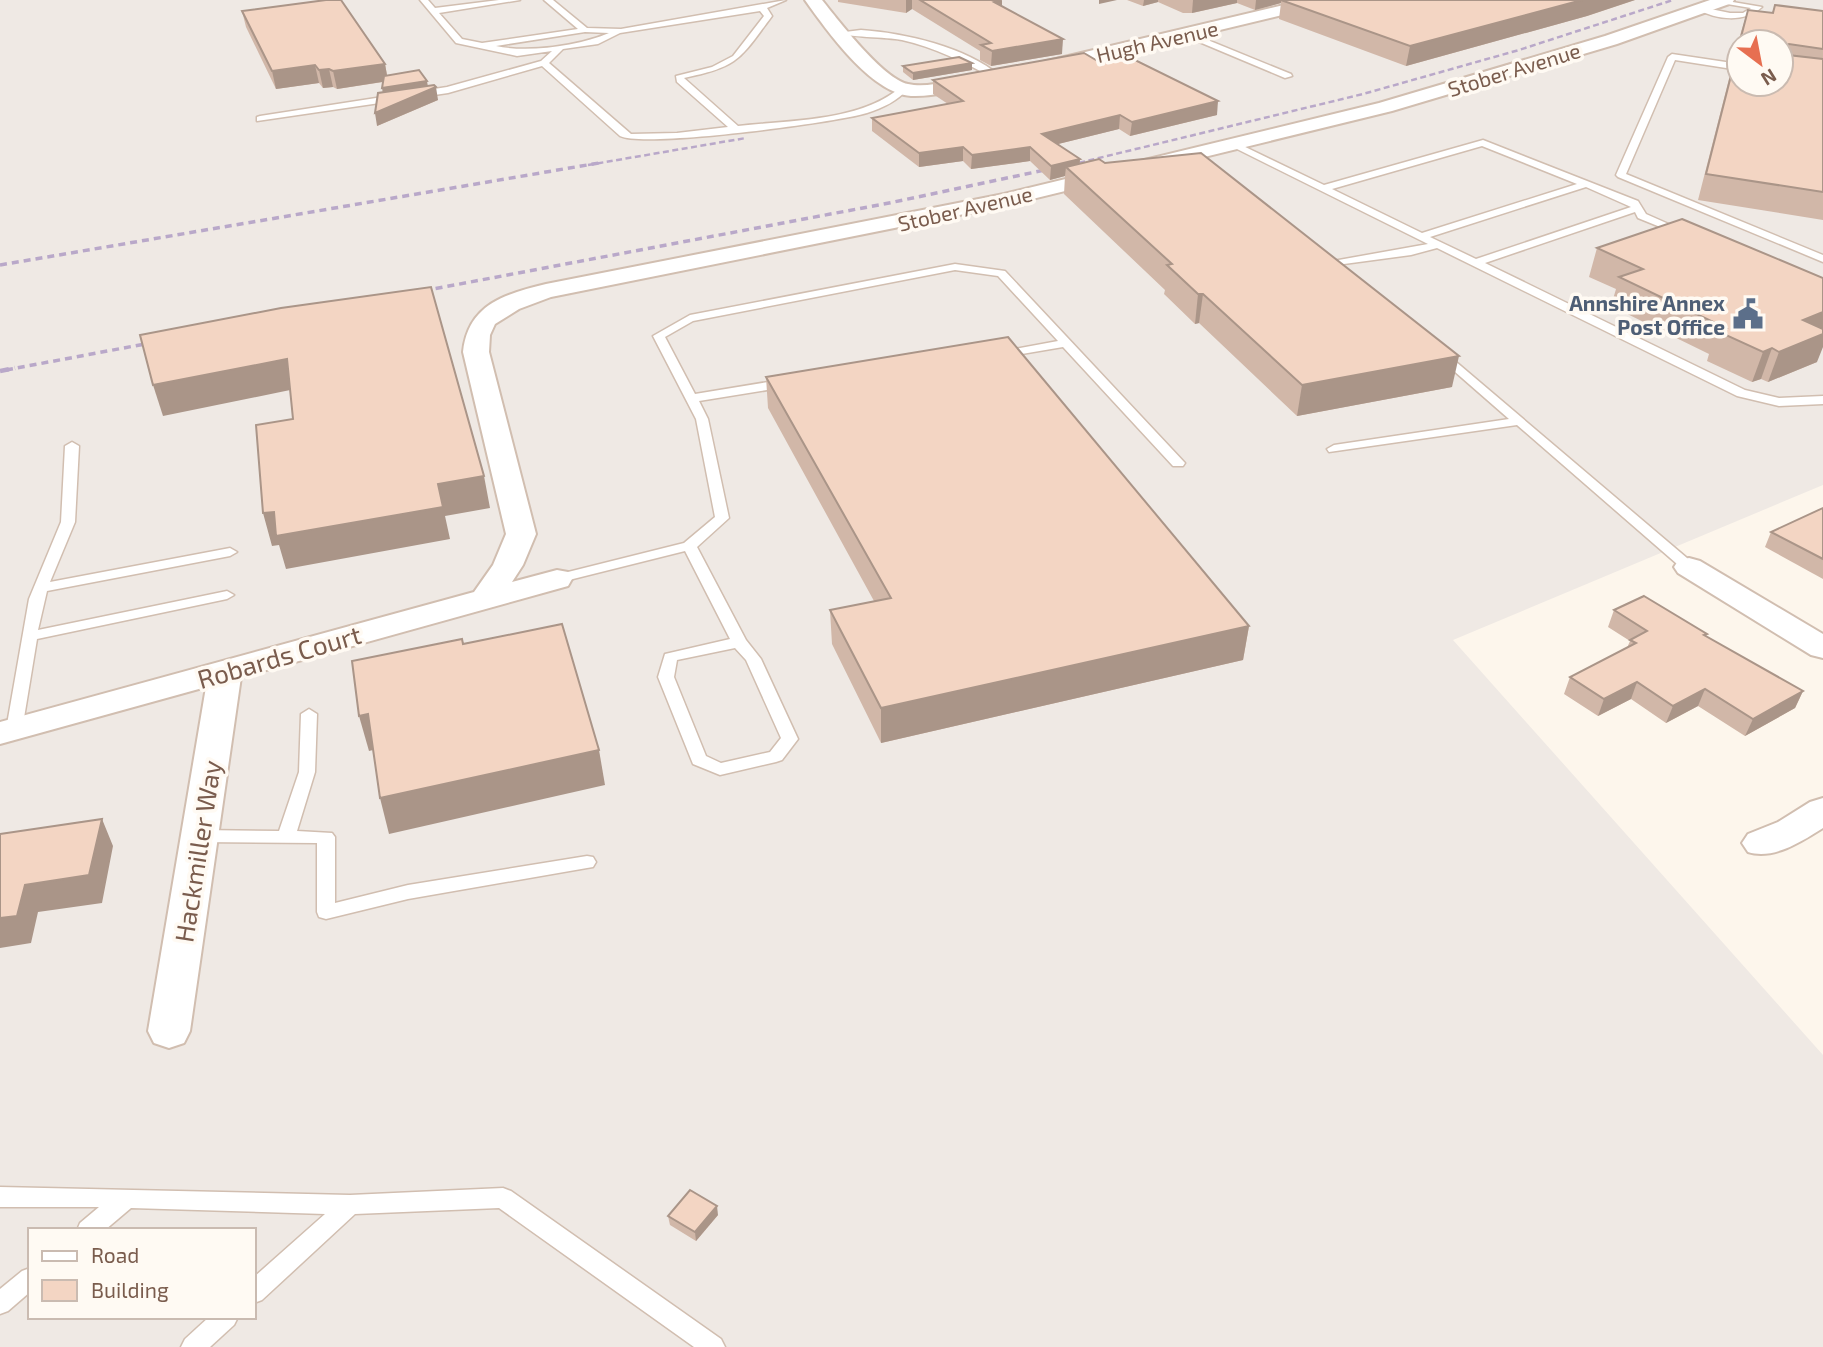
<svg xmlns="http://www.w3.org/2000/svg" width="1823" height="1347" font-family="'Exo 2',sans-serif">
<style>
.industrial{fill:#efe9e4;fill-rule:evenodd}
.lines{fill:none;stroke-linecap:round;stroke-linejoin:round}
.lane-casing{stroke:#d1beb0;stroke-width:3}
.street-casing{stroke:#d1beb0;stroke-width:4}
.lane{fill:#fff;fill-rule:evenodd}
.street{fill:#fff;fill-rule:evenodd}
.rail-far2{stroke:#b9a8c9;stroke-width:2.5;stroke-dasharray:6 3.5;stroke-linecap:butt}
.rail-far1{stroke:#b9a8c9;stroke-width:3.5;stroke-dasharray:7 5;stroke-linecap:butt}
.rail{stroke:#b9a8c9;stroke-width:4.5;stroke-dasharray:9 6;stroke-linecap:butt}
.wall{fill:#d1b7a8;fill-rule:evenodd}
.shaded-wall{fill:#aa9588}
.building{fill:#f3d5c3;stroke:#aa9588;stroke-width:2}
.labels{text-anchor:middle;dominant-baseline:central;stroke-width:7;stroke-linejoin:round;paint-order:stroke}
.far-street-label{font-size:21px;fill:#7a5c4d;stroke:#fffaf3}
.far-service-label{font-size:21px;font-weight:bold;fill:#4e5e75;stroke:#fffaf3;text-anchor:end}
.street-label{font-size:26px;fill:#7a5c4d;stroke:#fffaf3}
</style>
<rect width="100%" height="100%" fill="#fdf6ec"/>
<!-- industrial -->
<path class="industrial" d="M0 0H1823V485L1453 640 1823 1055V1347H0ZM1739 42H1781V84H1739ZM30 1230H254V1317H30Z"/>
<g class="lines">
<!-- lane casing -->
<g class="lane-casing">
<g id="lane">
<path d="M420 0H428L435 8 499 0H520L439 13 462 39 482 43 578 29 544 0H553L587 28 621 29 786 0 767 8 772 16C740 59 739 67 684 78L738 126C790 120 860 122 901 87L908 89C897 101 883 108 867 113 834 123 644 148 620 136L542 66 448 93 257 121V117L260 116 447 87 541 61 552 51 517 56 456 43ZM760 11 764 16 733 56 712 67 676 76 677 82 728 127 677 133 631 134 549 63 563 49 598 44 620 33ZM585 32 609 33C578 46 528 53 496 46Z"/>
<path d="M1721 0 1762 7C1745 23 1716 20 1697 9L1701 7 1730 13H1743L1751 8 1721 3Z"/>
<path d="M861 30C905 33 966 47 1000 76L993 78C964 62 934 47 902 40 887 37 845 37 837 33Z"/>
<polygon points="1188,32 1291,74 1292,76 1285,78 1185,36"/>
<polygon points="1672,54 1739,64 1739,70 1675,60 1626,174 1823,255 1823,262 1618,177 1616,175 1668,57"/>
<path d="M1483 140 1638 201 1646 214 1689 233 1680 235 1638 218 1635 212 1485 263 1745 390 1779 398 1823 396V404L1779 406 1737 396 1437 248 1411 255 1329 266 1328 264 1333 261 1428 244 1227 144 1235 142 1324 185ZM1482 146 1577 184 1422 233 1332 189ZM1586 187 1631 207 1476 259 1430 237Z"/>
<path d="M955 264 1005 271 1185 463 1183 466H1173L1063 347 998 358V352L1058 341 998 276 955 270 693 321 665 337 695 394 786 379 792 383 786 387 699 401 708 419 729 518 697 547 746 640 761 659 798 739 782 760 776 762 720 775 693 764 658 677 665 654 730 639 685 551 557 583 550 579 552 576 684 543 715 517 696 419 653 336 690 315ZM735 648 746 660 781 738 770 752 721 763 706 756 674 677 677 660Z"/>
<polygon points="1442,350 1694,564 1696,567 1694,570 1684,570 1517,425 1329,452 1327,449 1334,445 1509,419 1438,357 1436,354"/>
<polygon points="72,442 79,446 75,522 50,582 230,548 237,552 230,556 47,591 38,630 227,591 234,595 227,599 37,639 22,730 14,735 6,730 29,599 61,522 65,446"/>
<polygon points="309,709 317,714 315,772 297,831 332,833 335,837 335,903 408,885 587,856 593,857 596,862 593,867 587,868 408,899 326,919 319,917 317,912 317,843 199,842 193,840 190,836 193,832 199,830 279,831 299,772 301,714"/>
<polygon points="0,1187 350,1195 503,1188 511,1191 721,1339 725,1347 694,1347 499,1208 355,1214 262,1300 254,1303 254,1277 325,1214 131,1208 105,1230 77,1230 80,1223 99,1207 0,1207"/>
<polygon points="30,1268 30,1292 8,1311 0,1314 0,1289 22,1271"/>
<polygon points="209,1317 238,1317 234,1325 210,1347 181,1347 185,1339"/>
</g>
</g>
<!-- street casing -->
<g class="street-casing">
<g id="street">
<path d="M805 0H822C839 21 883 79 908 84 930 89 957 78 979 73L988 79 985 83C962 89 935 97 911 96 871 93 827 31 805 0Z"/>
<polygon points="1305,0 1334,0 1332,3 1049,71 1040,66 1043,62"/>
<path d="M1710 0H1734L1732 3 1617 44 1392 111 1004 206 551 297 519 309 495 324 490 335 489 352 536 534 523 565 512 582 557 570 568 572 572 579 568 586 241 677 190 1031 184 1043 169 1048 154 1043 148 1031 206 687 0 744V722L474 592 493 565 506 534 463 352C468 304 505 294 546 284L1004 194 1379 103 1605 36Z"/>
<polygon points="1689,558 1700,561 1823,634 1823,658 1811,655 1678,573 1674,567 1678,561"/>
<path d="M1823 798V828C1801 842 1773 860 1748 852L1742 843 1748 834 1778 822 1810 802Z"/>
</g>
</g>
<!-- lane -->
<use href="#lane" class="lane"/>
<!-- street -->
<use href="#street" class="street"/>
<!-- rail-far2 -->
<g class="rail-far2">
<polyline points="588,165 746,138"/>
<polyline points="1070,165 1363,94 1519,50 1673,0"/>
</g>
<!-- rail-far1 -->
<g class="rail-far1">
<polyline points="0,265 599,163"/>
<polyline points="412,293 889,203 1078,163"/>
<polyline points="6,370 161,341"/>
</g>
<!-- rail -->
<polyline class="rail" points="0,371 15,368"/>
</g>
<!-- wall -->
<g class="wall">
<polygon points="838,0 1001,0 1002,6 1062,54 991,66 980,60 980,51 912,9 906,13 838,2"/>
<polygon points="1127,0 1635,0 1587,16 1406,66 1279,19 1281,3 1255,10 1237,3 1192,13 1183,13 1158,2 1143,6"/>
<path d="M1775 5 1823 11V220L1698 200 1741 32 1748 10 1772 13ZM1739 42H1781L1739 84Z"/>
<polygon points="242,11 385,64 387,75 428,86 438,100 377,126 383,93 383,82 337,89 333,87 323,88 319,83 276,89 246,27"/>
<polygon points="1101,63 1217,115 1130,136 1119,129 1058,144 1080,159 1079,164 1452,387 1297,416 1199,323 1195,324 1164,294 1165,290 1064,194 1065,176 1050,180 1030,161 971,169 963,161 919,167 872,131 872,118 948,104 933,94 933,80"/>
<polygon points="903,66 972,70 913,80 903,72"/>
<polygon points="1682,219 1817,362 1768,382 1761,379 1752,382 1707,361 1709,354 1611,306 1616,289 1589,277 1597,248"/>
<polygon points="766,377 1249,626 1243,660 881,743 832,644 830,610 874,601 768,408"/>
<polygon points="1823,508 1823,579 1765,547 1771,532"/>
<polygon points="1614,610 1707,634 1706,636 1803,691 1795,708 1745,736 1698,706 1666,723 1631,699 1598,716 1564,694 1570,677 1627,648 1630,641 1608,627"/>
<polygon points="718,1215 696,1241 670,1225 668,1216"/>
</g>
<!-- shaded-wall -->
<g class="shaded-wall">
<polygon points="906,0 912,0 912,9 906,13"/>
<polygon points="1002,0 1002,15 994,2"/>
<polygon points="1099,0 1117,0 1099,4"/>
<polygon points="1144,0 1158,0 1158,2 1143,6"/>
<polygon points="1193,0 1237,0 1237,3 1192,13"/>
<polygon points="1256,0 1295,0 1281,0 1281,3 1255,10"/>
<polygon points="1582,0 1635,0 1587,16 1406,66 1410,46"/>
<polygon points="1063,39 1062,54 991,66 992,51"/>
<polygon points="972,63 972,70 913,80 913,73"/>
<polygon points="385,64 388,81 337,89 333,71"/>
<polygon points="315,65 319,83 276,89 272,71"/>
<polygon points="329,69 333,87 323,88 319,70"/>
<polygon points="427,81 428,87 383,94 382,88"/>
<polygon points="436,87 438,100 377,126 375,113"/>
<polygon points="1218,101 1217,115 1130,136 1132,122"/>
<polygon points="1120,115 1119,129 1042,148 1042,134"/>
<polygon points="963,147 963,161 919,167 919,153"/>
<polygon points="1030,147 1030,161 971,169 972,155"/>
<polygon points="1080,159 1079,173 1066,167 1065,176 1050,180 1051,166"/>
<polygon points="1198,294 1203,294 1199,323 1195,324"/>
<polygon points="1823,312 1823,347 1817,362 1768,382 1779,352 1803,320"/>
<polygon points="1772,348 1761,379 1752,382 1763,352"/>
<polygon points="1459,356 1452,387 1297,416 1302,385"/>
<polygon points="287,359 295,389 163,416 153,385"/>
<polygon points="484,476 490,508 445,516 450,539 286,569 279,545 272,546 263,513"/>
<polygon points="1249,626 1243,660 881,743 881,708"/>
<polygon points="1637,682 1631,699 1598,716 1604,699"/>
<polygon points="1705,689 1698,706 1666,723 1673,706"/>
<polygon points="1803,691 1795,708 1745,736 1753,719"/>
<polygon points="368,714 377,749 369,751 359,716"/>
<polygon points="599,750 605,785 389,834 380,798"/>
<polygon points="102,819 113,846 102,903 38,912 31,943 0,948 0,918 25,885"/>
<polygon points="717,1206 718,1215 696,1241 695,1232"/>
</g>
<!-- building -->
<g class="building">
<polygon points="326,0 341,0 385,64 333,71 329,69 319,70 315,65 272,71 242,11"/>
<polygon points="920,0 1001,0 994,2 1063,39 992,51 981,45 991,43"/>
<polygon points="1281,0 1582,0 1410,46"/>
<polygon points="1775,5 1823,11 1823,49 1789,44 1786,46 1788,55 1823,59 1823,192 1706,174 1738,48 1739,48 1739,84 1781,84 1781,42 1749,42 1748,39 1741,37 1748,10 1773,13"/>
<polygon points="1084,53 1101,63 1129,57 1218,101 1132,122 1120,115 1042,134 1080,159 1051,166 1030,147 972,155 963,147 919,153 872,118 963,101 933,80"/>
<polygon points="959,57 972,63 913,73 903,66"/>
<polygon points="419,70 427,81 382,88 384,76"/>
<polygon points="434,85 436,87 375,113 378,93"/>
<polygon points="1201,153 1459,356 1302,385 1203,294 1198,294 1167,265 1172,264 1066,167 1099,159 1105,163"/>
<polygon points="1682,219 1823,278 1823,312 1803,320 1823,329 1823,334 1779,352 1772,348 1763,352 1717,331 1726,328 1619,277 1643,269 1597,248"/>
<polygon points="431,287 484,476 438,484 443,507 276,536 274,512 263,513 256,425 293,419 287,359 153,385 140,335 281,308"/>
<polygon points="1008,337 1249,626 881,708 830,610 891,598 766,377"/>
<polygon points="1823,508 1823,559 1771,532"/>
<polygon points="1644,596 1707,634 1704,635 1803,691 1753,719 1705,689 1673,706 1637,682 1604,699 1570,677 1636,643 1630,640 1647,631 1614,610"/>
<polygon points="562,624 599,750 380,798 368,714 359,716 352,661 462,639 463,644"/>
<polygon points="102,819 89,875 25,885 17,916 0,918 0,834"/>
<polygon points="690,1190 717,1206 695,1232 668,1216"/>
</g>
<!-- icons -->
<defs>
<g id="civic-bare" transform="scale(2.415)"><path d="M-.6-6.5H3V-4.5H.6V-3L4-1V1h2V6H-6V1h2V-1L-.6-3ZM-1.2 2.5V6h2.4V2.5Z" fill="#5c6f8a" stroke="#fffaf3" stroke-width="2.5" paint-order="stroke"/></g>
</defs>
<g fill-rule="evenodd">
<use href="#civic-bare" x="1748" y="314"/>
</g>
<g class="labels">
<!-- far-street labels -->
<g class="far-street-label">
<text transform="translate(1157 41) rotate(-13)">Hugh Avenue</text>
<text transform="translate(1514 69) rotate(-17)">Stober Avenue</text>
<text transform="translate(965 208) rotate(-13)">Stober Avenue</text>
</g>
<!-- far-service labels -->
<g class="far-service-label">
<text x="1725" y="302">Annshire Annex<tspan x="1725" dy="24">Post Office</tspan></text>
</g>
<!-- street labels -->
<g class="street-label">
<text transform="translate(279 656) rotate(-16)">Robards Court</text>
<text transform="translate(197 851) rotate(-81)">Hackmiller Way</text>
</g>
</g>
<!-- legend -->
<rect x="28" y="1228" width="228" height="91" fill="#fffaf3" stroke="#cabbb1" stroke-width="2"/>
<rect x="42" y="1251" width="35" height="10" fill="#ffffff" stroke="#cabbb1" stroke-width="2"/>
<text x="91" y="1263" font-size="21" fill="#7a5c4d">Road</text>
<rect x="42" y="1280" width="35" height="21" fill="#f3d5c3" stroke="#cabbb1" stroke-width="2"/>
<text x="91" y="1298" font-size="21" fill="#7a5c4d">Building</text>
<!-- north arrow -->
<g transform="translate(1760 63) rotate(148)"><circle r="33" fill="#fffaf3" stroke="#cabbb1" stroke-width="2"/>
<path d="M0-5L12 26L0 18L-12 26Z" fill="#e76f51"/>
<text y="-10" font-size="19" font-weight="bold" text-anchor="middle" fill="#7a5c4d">N</text>
</g>
</svg>
